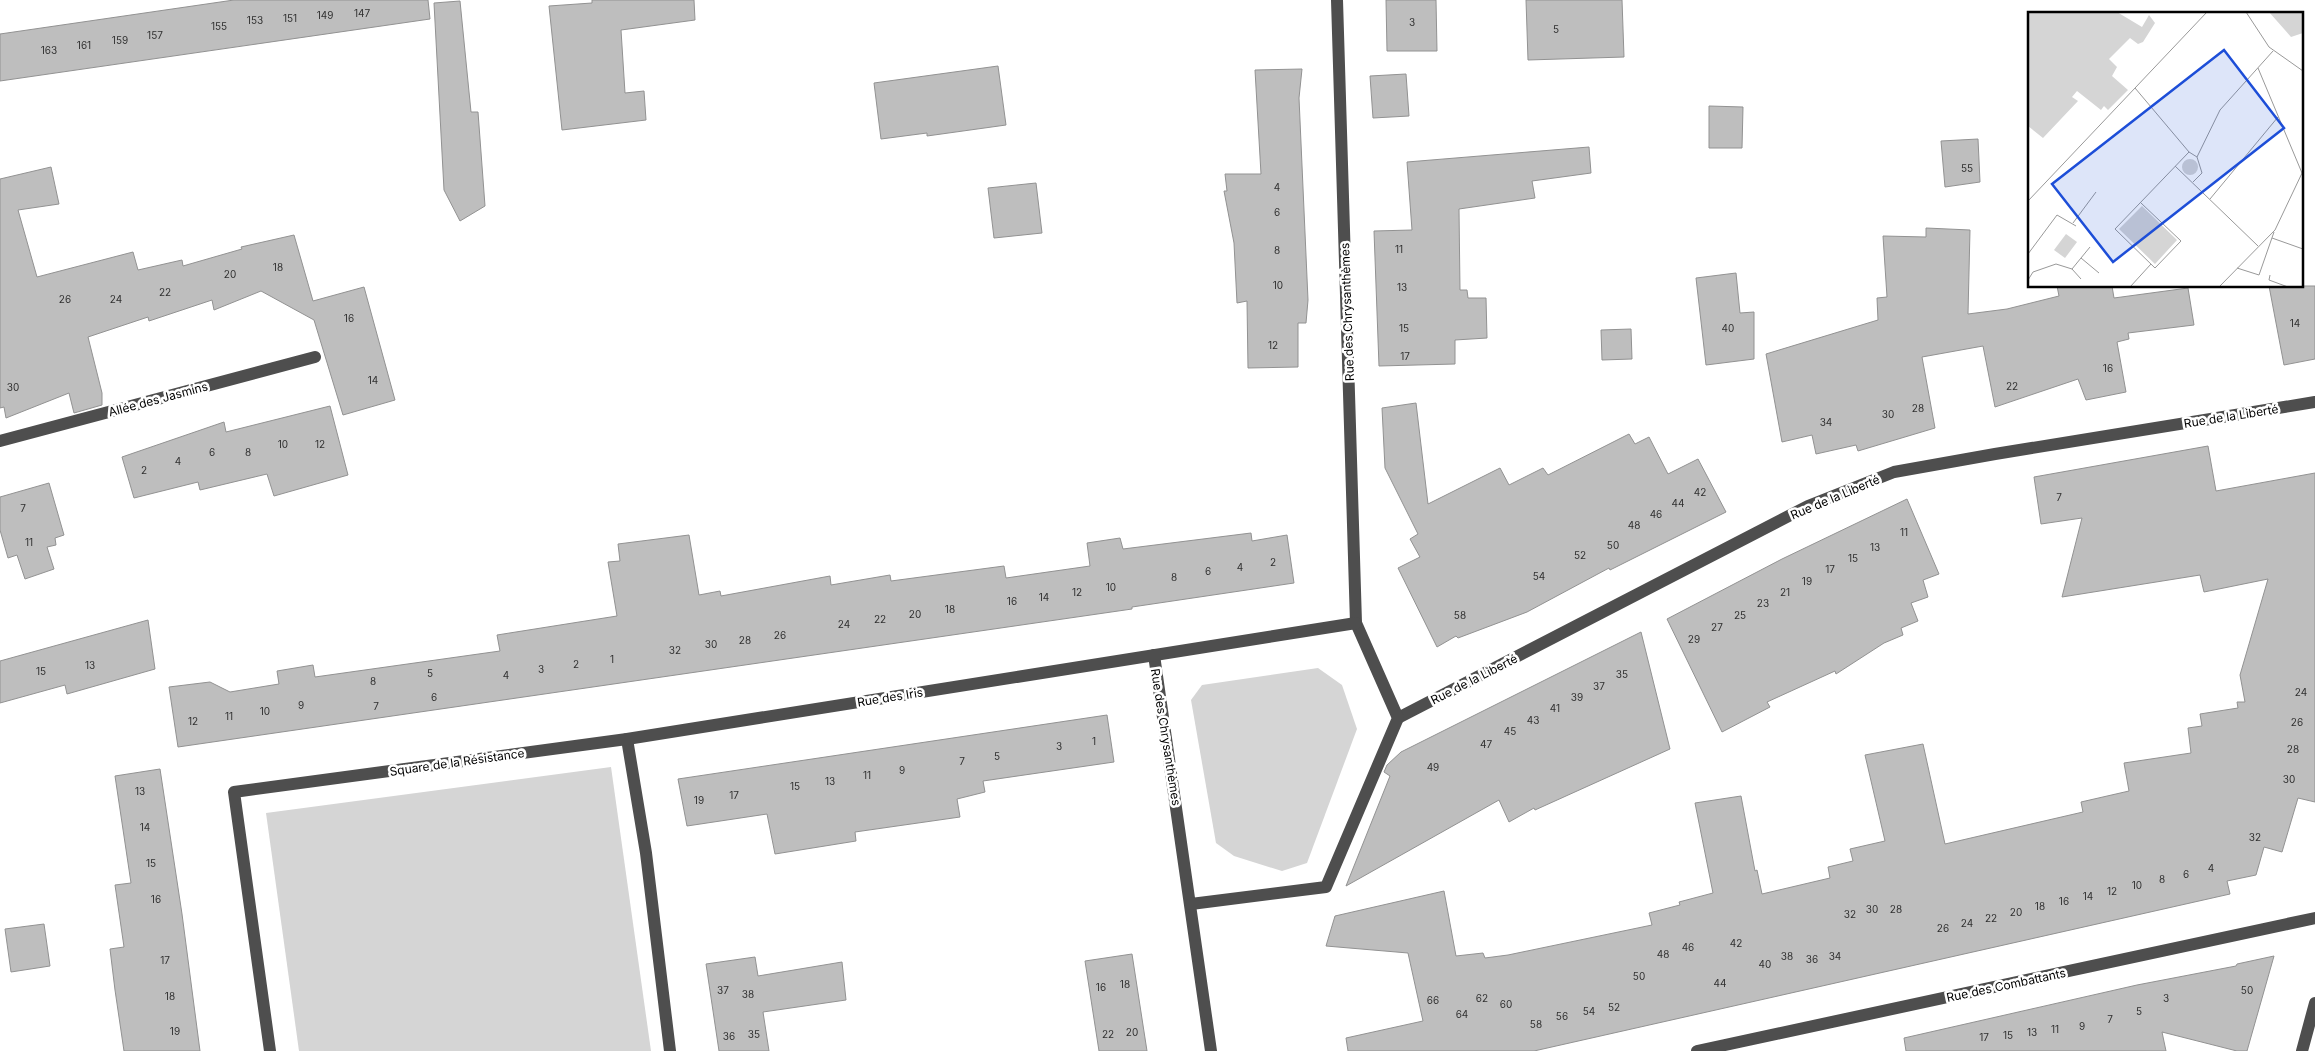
<svg xmlns="http://www.w3.org/2000/svg" width="2315" height="1051" font-family="Inter,sans-serif">
<style>
.green{fill:#d5d5d5}
.building{fill:#bebebe;stroke:#929292}
.lines{fill:none;stroke-linecap:round;stroke-linejoin:round}
.minor{stroke:#4e4e4e;stroke-width:12}
.labels{text-anchor:middle;dominant-baseline:central;stroke-width:5;stroke-linejoin:round;paint-order:stroke}
.number-label{font-size:10px;fill:#303030}
.street-label{font-size:12px;fill:#000;stroke:#fff}
.inset-road{fill:none;stroke:#999;stroke-width:1}
.view{fill:#1d4ed8;fill-opacity:0.15;stroke:#1d4ed8;stroke-width:2.5}
.inset-edge{fill:none;stroke:#000;stroke-width:2.5}
</style>
<rect width="100%" height="100%" fill="#fff"/>
<!-- green -->
<g class="green">
<polygon points="1318,668 1342,685 1357,729 1307,863 1282,871 1234,856 1216,843 1191,700 1202,685"/>
<polygon points="611,767 651,1051 299,1051 266,813"/>
</g>
<!-- building -->
<g class="building">
<polygon points="234,0 428,0 430,19 0,81 0,34"/>
<polygon points="592,0 694,0 695,20 621,30 625,93 644,91 646,120 562,130 549,6 592,3"/>
<polygon points="1386,0 1436,0 1437,51 1387,51"/>
<polygon points="1526,0 1622,0 1624,57 1528,60"/>
<polygon points="460,1 471,112 478,112 485,206 460,221 444,190 434,3"/>
<polygon points="998,66 1006,125 927,136 927,133 881,139 874,83"/>
<polygon points="1302,69 1299,98 1308,300 1306,323 1298,323 1298,367 1248,368 1247,301 1237,303 1234,243 1224,191 1227,191 1225,174 1261,174 1255,70"/>
<polygon points="1406,74 1409,116 1373,118 1370,76"/>
<polygon points="1709,106 1743,107 1742,148 1709,148"/>
<polygon points="1978,139 1980,182 1945,187 1941,141"/>
<polygon points="1589,147 1591,173 1532,181 1535,198 1459,209 1460,290 1467,290 1468,298 1486,298 1487,338 1455,340 1455,364 1379,366 1374,231 1412,230 1407,162"/>
<polygon points="51,167 59,204 18,210 37,277 133,252 138,270 182,260 183,266 242,249 241,247 294,235 313,301 364,287 395,400 343,415 314,320 261,291 214,310 212,300 149,321 148,317 88,337 102,393 102,405 74,413 69,393 6,418 4,407 0,408 0,179"/>
<polygon points="1036,183 1042,233 994,238 988,188"/>
<polygon points="1926,228 1970,230 1968,314 2007,309 2059,296 2057,286 2112,286 2114,298 2188,288 2194,325 2128,333 2129,339 2117,342 2126,392 2086,400 2078,379 1995,407 1983,346 1922,357 1935,428 1858,451 1856,445 1816,454 1812,435 1782,442 1766,354 1878,320 1877,298 1887,297 1883,236 1926,237"/>
<polygon points="1736,273 1740,313 1754,312 1754,359 1706,365 1696,278"/>
<polygon points="2269,286 2315,286 2315,359 2284,365"/>
<polygon points="1631,329 1632,359 1602,360 1601,330"/>
<polygon points="1416,403 1428,504 1500,468 1509,485 1543,468 1548,475 1629,434 1635,444 1649,437 1668,474 1698,459 1726,512 1610,570 1609,568 1527,612 1458,638 1456,636 1437,647 1398,568 1420,557 1410,539 1418,534 1385,468 1382,408"/>
<polygon points="330,406 348,475 274,496 267,474 200,490 198,482 134,498 122,457 224,422 226,432"/>
<polygon points="2208,446 2216,491 2315,473 2315,802 2298,798 2282,852 2264,847 2256,875 2227,881 2230,894 1534,1051 1348,1051 1346,1038 1423,1021 1408,953 1326,946 1335,916 1444,891 1456,956 1483,953 1485,958 1508,955 1652,925 1649,913 1680,905 1679,902 1713,893 1695,803 1741,796 1755,871 1757,870 1762,894 1830,878 1828,867 1853,861 1850,849 1885,841 1865,755 1923,744 1945,844 2083,812 2081,802 2129,791 2124,763 2191,753 2188,728 2202,726 2200,714 2238,708 2237,702 2245,702 2240,675 2268,579 2204,592 2200,575 2062,597 2082,518 2041,524 2034,477"/>
<polygon points="49,483 64,535 55,538 56,545 47,547 54,569 25,579 17,555 8,558 0,530 0,497"/>
<polygon points="1907,499 1939,574 1923,580 1928,597 1911,603 1918,621 1901,628 1903,635 1884,643 1836,674 1835,671 1767,702 1770,707 1722,732 1667,619 1782,559"/>
<polygon points="1251,533 1252,541 1287,535 1294,583 1132,607 1132,609 178,747 169,687 210,682 230,692 279,684 277,671 313,665 315,677 500,651 497,635 617,616 608,562 620,561 618,544 689,535 699,595 720,591 721,596 830,576 831,585 890,575 891,581 1004,566 1006,578 1090,566 1087,543 1120,538 1123,549"/>
<polygon points="148,620 155,669 67,694 65,685 0,703 0,661"/>
<polygon points="1641,632 1670,749 1535,810 1534,808 1509,822 1499,800 1346,886 1390,776 1384,772 1387,765 1401,752"/>
<polygon points="1107,715 1114,762 983,781 985,792 957,799 960,817 855,832 856,841 775,854 767,814 687,826 678,779"/>
<polygon points="160,769 182,914 200,1051 124,1051 115,990 110,949 124,947 115,885 131,883 115,776"/>
<polygon points="44,924 50,966 11,972 5,929"/>
<polygon points="1132,954 1147,1051 1099,1051 1085,961"/>
<polygon points="2274,956 2247,1051 2237,1051 2162,1032 2166,1051 1906,1051 1904,1038 2137,985 2236,966 2237,964"/>
<polygon points="755,957 758,976 842,962 846,1000 763,1012 769,1051 719,1051 706,964"/>
</g>
<g class="lines">
<!-- minor -->
<g class="minor">
<polyline points="0,441 315,357"/>
<polyline points="1154,655 1211,1051"/>
<polyline points="1398,718 1808,506 1894,472 1995,454 2315,402"/>
<polyline points="627,739 646,853 670,1051"/>
<polyline points="1191,904 1326,887 1398,718 1356,623 1337,0"/>
<polyline points="270,1051 234,792 627,739 1356,623"/>
<polyline points="1697,1051 2315,918"/>
<polyline points="2302,1051 2315,1003"/>
</g>
</g>
<g class="labels">
<!-- number labels -->
<g class="number-label">
<text x="362" y="13">147</text>
<text x="325" y="15">149</text>
<text x="290" y="18">151</text>
<text x="255" y="20">153</text>
<text x="1412" y="22">3</text>
<text x="219" y="26">155</text>
<text x="1556" y="29">5</text>
<text x="155" y="35">157</text>
<text x="120" y="40">159</text>
<text x="84" y="45">161</text>
<text x="49" y="50">163</text>
<text x="1967" y="168">55</text>
<text x="1277" y="187">4</text>
<text x="1277" y="212">6</text>
<text x="1399" y="249">11</text>
<text x="1277" y="250">8</text>
<text x="278" y="267">18</text>
<text x="230" y="274">20</text>
<text x="1278" y="285">10</text>
<text x="1402" y="287">13</text>
<text x="165" y="292">22</text>
<text x="65" y="299">26</text>
<text x="116" y="299">24</text>
<text x="349" y="318">16</text>
<text x="2295" y="323">14</text>
<text x="1404" y="328">15</text>
<text x="1728" y="328">40</text>
<text x="1273" y="345">12</text>
<text x="1405" y="356">17</text>
<text x="2108" y="368">16</text>
<text x="373" y="380">14</text>
<text x="2012" y="386">22</text>
<text x="13" y="387">30</text>
<text x="1918" y="408">28</text>
<text x="1888" y="414">30</text>
<text x="1826" y="422">34</text>
<text x="283" y="444">10</text>
<text x="320" y="444">12</text>
<text x="212" y="452">6</text>
<text x="248" y="452">8</text>
<text x="178" y="461">4</text>
<text x="144" y="470">2</text>
<text x="1700" y="492">42</text>
<text x="2059" y="497">7</text>
<text x="1678" y="503">44</text>
<text x="23" y="508">7</text>
<text x="1656" y="514">46</text>
<text x="1634" y="525">48</text>
<text x="1904" y="532">11</text>
<text x="29" y="542">11</text>
<text x="1613" y="545">50</text>
<text x="1875" y="547">13</text>
<text x="1580" y="555">52</text>
<text x="1853" y="558">15</text>
<text x="1273" y="562">2</text>
<text x="1240" y="567">4</text>
<text x="1830" y="569">17</text>
<text x="1208" y="571">6</text>
<text x="1539" y="576">54</text>
<text x="1174" y="577">8</text>
<text x="1807" y="581">19</text>
<text x="1111" y="587">10</text>
<text x="1077" y="592">12</text>
<text x="1785" y="592">21</text>
<text x="1044" y="597">14</text>
<text x="1012" y="601">16</text>
<text x="1763" y="603">23</text>
<text x="950" y="609">18</text>
<text x="915" y="614">20</text>
<text x="1460" y="615">58</text>
<text x="1740" y="615">25</text>
<text x="880" y="619">22</text>
<text x="844" y="624">24</text>
<text x="1717" y="627">27</text>
<text x="780" y="635">26</text>
<text x="1694" y="639">29</text>
<text x="745" y="640">28</text>
<text x="711" y="644">30</text>
<text x="675" y="650">32</text>
<text x="612" y="659">1</text>
<text x="576" y="664">2</text>
<text x="90" y="665">13</text>
<text x="541" y="669">3</text>
<text x="41" y="671">15</text>
<text x="430" y="673">5</text>
<text x="1622" y="674">35</text>
<text x="506" y="675">4</text>
<text x="373" y="681">8</text>
<text x="1599" y="686">37</text>
<text x="2301" y="692">24</text>
<text x="434" y="697">6</text>
<text x="1577" y="697">39</text>
<text x="301" y="705">9</text>
<text x="376" y="706">7</text>
<text x="1555" y="708">41</text>
<text x="265" y="711">10</text>
<text x="229" y="716">11</text>
<text x="1533" y="720">43</text>
<text x="193" y="721">12</text>
<text x="2297" y="722">26</text>
<text x="1510" y="731">45</text>
<text x="1094" y="741">1</text>
<text x="1486" y="744">47</text>
<text x="1059" y="746">3</text>
<text x="2293" y="749">28</text>
<text x="997" y="756">5</text>
<text x="962" y="761">7</text>
<text x="1433" y="767">49</text>
<text x="902" y="770">9</text>
<text x="867" y="775">11</text>
<text x="2289" y="779">30</text>
<text x="830" y="781">13</text>
<text x="795" y="786">15</text>
<text x="140" y="791">13</text>
<text x="734" y="795">17</text>
<text x="699" y="800">19</text>
<text x="145" y="827">14</text>
<text x="2255" y="837">32</text>
<text x="151" y="863">15</text>
<text x="2211" y="868">4</text>
<text x="2186" y="874">6</text>
<text x="2162" y="879">8</text>
<text x="2137" y="885">10</text>
<text x="2112" y="891">12</text>
<text x="2088" y="896">14</text>
<text x="156" y="899">16</text>
<text x="2064" y="901">16</text>
<text x="2040" y="906">18</text>
<text x="1872" y="909">30</text>
<text x="1896" y="909">28</text>
<text x="2016" y="912">20</text>
<text x="1850" y="914">32</text>
<text x="1991" y="918">22</text>
<text x="1967" y="923">24</text>
<text x="1943" y="928">26</text>
<text x="1736" y="943">42</text>
<text x="1688" y="947">46</text>
<text x="1663" y="954">48</text>
<text x="1787" y="956">38</text>
<text x="1835" y="956">34</text>
<text x="1812" y="959">36</text>
<text x="165" y="960">17</text>
<text x="1765" y="964">40</text>
<text x="1639" y="976">50</text>
<text x="1720" y="983">44</text>
<text x="1125" y="984">18</text>
<text x="1101" y="987">16</text>
<text x="723" y="990">37</text>
<text x="2247" y="990">50</text>
<text x="748" y="994">38</text>
<text x="170" y="996">18</text>
<text x="1482" y="998">62</text>
<text x="2166" y="998">3</text>
<text x="1433" y="1000">66</text>
<text x="1506" y="1004">60</text>
<text x="1614" y="1007">52</text>
<text x="1589" y="1011">54</text>
<text x="2139" y="1011">5</text>
<text x="1462" y="1014">64</text>
<text x="1562" y="1016">56</text>
<text x="2110" y="1019">7</text>
<text x="1536" y="1024">58</text>
<text x="2082" y="1026">9</text>
<text x="2055" y="1029">11</text>
<text x="175" y="1031">19</text>
<text x="1132" y="1032">20</text>
<text x="2032" y="1032">13</text>
<text x="754" y="1034">35</text>
<text x="1108" y="1034">22</text>
<text x="2008" y="1035">15</text>
<text x="729" y="1036">36</text>
<text x="1984" y="1037">17</text>
</g>
<!-- street labels -->
<g class="street-label">
<text transform="translate(1347 312) rotate(-92)">Rue des Chrysanthèmes</text>
<text transform="translate(158 399) rotate(-15)">Allée des Jasmins</text>
<text transform="translate(2231 416) rotate(-9)">Rue de la Liberté</text>
<text transform="translate(1835 497) rotate(-23)">Rue de la Liberté</text>
<text transform="translate(1474 679) rotate(-27)">Rue de la Liberté</text>
<text transform="translate(890 697) rotate(-9)">Rue des Iris</text>
<text transform="translate(1166 737) rotate(81)">Rue des Chrysanthèmes</text>
<text transform="translate(457 762) rotate(-8)">Square de la Résistance</text>
<text transform="translate(2006 985) rotate(-12)">Rue des Combattants</text>
</g>
</g>
<!-- overview -->
<g transform="translate(2028 12)">
<rect width="275" height="275" fill="#fff"/>
<path d="M0 0H89L114 15 121 3 127 11 115 30 110 32 102 26 81 47 89 55 84 64 100 78 80 98 76 94 73 98 49 79 44 85 50 89 15 126 0 114ZM241 0H275V21L263 25ZM154 155a8 8 0 1 1 16 0a8 8 0 1 1-16 0ZM114 194 149 228 127 252 91 217ZM38 222 49 230 37 246 26 238Z" fill="#d5d5d5"/>
<path class="inset-road" d="M218 0 241 35 275 59M230 56 274 161M107 76 161 140 169 145 174 161 165 170M169 145 192 98 245 39M147 154 230 234M182 187 250 105M0 189 179 0M113 191 153 229 127 256 87 217 161 140M45 211 68 180M244 226 275 237M0 242 29 203 48 214M53 246 71 261M209 256 231 263 246 220M44 257 62 235M242 263 241 268 260 275M0 268 5 260 28 252 44 257 53 267M102 275 123 252M191 275 247 218 275 159"/>
<path class="view" d="M196 38 256 116 85 250 24 172Z"/>
<rect width="275" height="275" class="inset-edge"/>
</g>
</svg>
